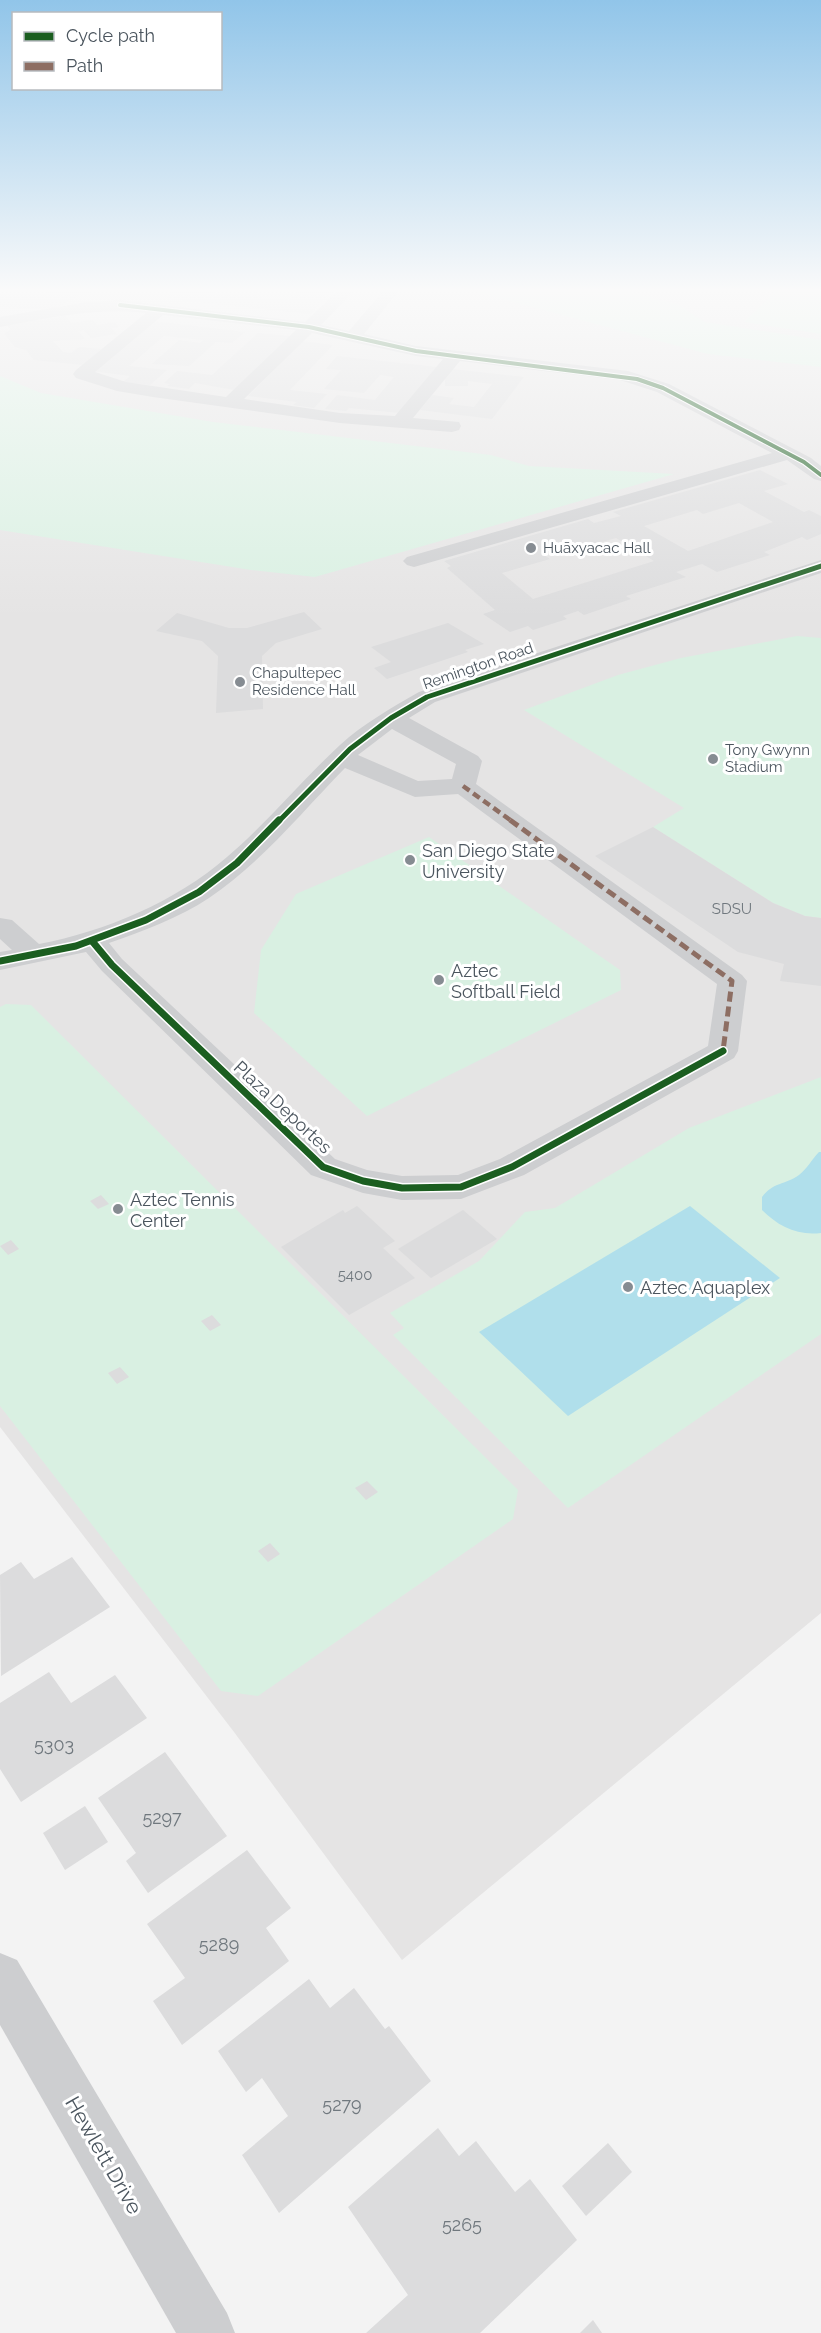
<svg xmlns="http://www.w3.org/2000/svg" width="821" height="2333" font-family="Raleway,sans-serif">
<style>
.education{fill:#e5e4e4}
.green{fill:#d9f0e2}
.water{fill:#b0dfeb}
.building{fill:#dcdcdd;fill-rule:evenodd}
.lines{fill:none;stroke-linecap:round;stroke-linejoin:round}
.minor{fill:#cdced0;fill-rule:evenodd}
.quiet-far1{stroke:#8d6e63;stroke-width:4.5;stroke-dasharray:8 4.5;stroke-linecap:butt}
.quiet{stroke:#8d6e63;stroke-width:5;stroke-dasharray:10 5;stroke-linecap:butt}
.cycleway-far2-casing{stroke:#fff;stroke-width:6}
.cycleway-far1-casing{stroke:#fff;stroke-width:8}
.cycleway-casing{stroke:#fff;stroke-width:10}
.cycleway-far2{stroke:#1b5e20;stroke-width:4}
.cycleway-far1{stroke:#1b5e20;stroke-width:5}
.cycleway{stroke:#1b5e20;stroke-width:7}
.poi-dot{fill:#868c92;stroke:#fff;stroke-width:2}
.labels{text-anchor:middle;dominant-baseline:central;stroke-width:6;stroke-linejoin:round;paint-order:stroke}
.far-poi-label{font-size:15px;fill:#4b555e;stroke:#fff;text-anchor:start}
.far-street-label{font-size:15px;fill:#4b555e;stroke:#fff}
.number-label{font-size:15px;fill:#70787e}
.poi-label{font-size:18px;fill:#4b555e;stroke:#fff;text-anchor:start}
.street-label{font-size:18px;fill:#4b555e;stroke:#fff}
.near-number-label{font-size:18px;fill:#70787e}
.near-street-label{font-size:21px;fill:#4b555e;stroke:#fff}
</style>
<rect width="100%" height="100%" fill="#f3f3f3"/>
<!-- education -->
<polygon class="education" points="0,292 821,292 821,1613 402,1960 234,1732 0,1427"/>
<!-- green -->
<g class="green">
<polygon points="476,292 629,292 677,304 705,322 821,340 821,367 708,354"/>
<polygon points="775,292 821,292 821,334 744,322"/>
<polygon points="0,376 41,393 213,422 491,455 529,466 674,474 315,577 251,570 0,530"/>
<polygon points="797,636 821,638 821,918 805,916 773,903 653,827 684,808 524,710 618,675 681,658"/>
<polygon points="429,837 620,970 621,990 367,1116 254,1013 261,950 296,894"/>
<polygon points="6,1004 31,1005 518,1490 513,1519 258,1696 221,1691 0,1406 0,1007"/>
<polygon points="821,1077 821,1334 568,1508 393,1335 404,1328 390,1313 479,1261 525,1212 555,1208 689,1128"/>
</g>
<!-- water -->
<g class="water">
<path d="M819 1152H821V1233C797 1236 778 1226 762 1210V1197C773 1182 785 1185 799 1175 807 1169 812 1159 819 1152Z"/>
<polygon points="690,1206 780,1278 568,1416 479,1332"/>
</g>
<!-- building -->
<g class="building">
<polygon points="48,292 91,292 64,303 58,310 0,307 0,295 36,297"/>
<polygon points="173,292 207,292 289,300 297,292 332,292 311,314 165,299"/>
<polygon points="65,316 71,323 92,320 97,325 115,322 119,327 112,328 117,334 91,338 84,330 78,331 85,339 53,341 63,352 71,353 79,347 102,349 83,365 34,360 26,350 15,347 4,333 11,330 7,325"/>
<polygon points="153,321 245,332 232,343 216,342 189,366 152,364 179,340 200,343 203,340 164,336 129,366 167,370 150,385 123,382 130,376 92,371"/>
<polygon points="258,333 290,336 234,390 195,383 189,389 167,386 170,384 164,383 177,371 212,375"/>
<polygon points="302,341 333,345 290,390 327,394 314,408 293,405 297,402 248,396"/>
<polygon points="337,356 437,367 400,413 349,408 346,411 325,409 337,395 375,400 394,377 380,375 364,393 324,389 341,370 326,369"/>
<polygon points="452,369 524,377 492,419 420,410 432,395 454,398 449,404 474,407 492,384 468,381 468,386 445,386 445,377"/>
<path d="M760 470 788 484 764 491 804 512 809 510 821 516V534L807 540 802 537 764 552 770 555 717 572 702 564 676 572 686 577 626 596 631 599 584 615 578 611 563 616 567 619 533 630 528 626 510 632 483 614 495 610 447 568 451 566 444 561 588 519 594 523 621 516 613 512ZM739 503 773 522 688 551 644 526 697 510 703 514ZM616 538 654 561 533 599 502 573 550 559 544 555 592 542 595 544Z"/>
<polygon points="304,612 322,629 276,643 262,656 263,709 216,713 218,656 202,641 156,631 177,613 229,628 247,628"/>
<polygon points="448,623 484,644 465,650 468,652 387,679 374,668 391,662 371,647"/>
<polygon points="653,827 773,903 805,916 821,918 821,986 780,981 784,964 738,952 595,856"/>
<polygon points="101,1195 109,1204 98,1209 90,1201"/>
<polygon points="357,1206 395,1241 383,1248 415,1278 349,1315 281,1247 343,1210 345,1213"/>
<polygon points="463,1210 497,1239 431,1278 398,1249"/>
<polygon points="11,1240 19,1249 8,1255 0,1246"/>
<polygon points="212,1315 221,1325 210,1331 201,1321"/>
<polygon points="120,1367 129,1377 117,1384 108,1373"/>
<polygon points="367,1481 378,1492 366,1500 355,1488"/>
<polygon points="270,1543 280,1554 268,1562 258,1551"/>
<polygon points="72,1557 110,1607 1,1676 0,1575 21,1562 34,1579"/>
<polygon points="49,1672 71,1703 115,1675 147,1718 21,1802 0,1769 0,1703"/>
<polygon points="165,1752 227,1836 148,1893 126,1861 136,1853 98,1798"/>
<polygon points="85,1806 108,1842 65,1870 43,1833"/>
<polygon points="247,1850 291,1908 266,1928 289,1961 182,2045 153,2001 185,1978 147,1924"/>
<polygon points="309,1979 330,2008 354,1988 385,2029 389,2026 431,2081 279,2213 242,2155 288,2116 262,2078 246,2092 218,2051"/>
<polygon points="438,2128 459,2156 476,2141 515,2192 530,2179 577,2240 480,2333 366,2333 408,2295 348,2207"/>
<polygon points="608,2143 632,2172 586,2216 562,2186"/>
<polygon points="593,2320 602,2333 580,2333"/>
</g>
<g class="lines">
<!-- minor -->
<g class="minor">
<path d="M336 292H353L321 325 349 331 382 292H398L364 334 416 346 628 371 669 384 811 458 821 466V481L814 479 787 460 414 567 407 565 403 561 407 557 772 453 657 392 620 380 460 361 413 418 459 422 461 426 459 430 452 432 340 423 153 397 117 391 76 378 73 374 76 370 146 313C96 307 49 318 0 327V317L87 302 120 300 305 322ZM163 315 296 330 226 397 126 382 95 372ZM312 333 416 356 443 359 395 416 340 413 244 399Z"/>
<path d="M821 560V573L435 702 409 718 478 756 482 761 476 784 742 975 747 981 738 1051 734 1058 524 1175 461 1199 402 1200 363 1193 311 1175 102 971 86 952 0 970V952L12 950 0 939V918L12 920 39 944C106 931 175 902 227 857 267 823 301 781 340 745 363 724 391 708 419 692ZM392 729 456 764 452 779 418 781 358 755ZM345 768 415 797 458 794 717 984 708 1046 500 1159 458 1175 402 1176 367 1170 335 1159 122 959 109 943C143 931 179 918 209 898 261 863 302 812 345 768Z"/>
<polygon points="0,1953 17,1960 227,2313 235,2333 176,2333 0,2025"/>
</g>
<!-- quiet-far1 -->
<polyline class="quiet-far1" points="463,786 513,822"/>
<!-- quiet -->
<polyline class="quiet" points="510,820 732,981 723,1051"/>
<!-- cycleway-far2 casing -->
<g class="cycleway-far2-casing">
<polyline id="cycleway-far2" points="120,305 309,327 416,351 637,379 663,388 804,462 821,475"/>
</g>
<!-- cycleway-far1 casing -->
<g class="cycleway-far1-casing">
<polyline id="cycleway-far1" points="278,822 350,749 391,718 427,697 821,566"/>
</g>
<!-- cycleway casing -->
<g class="cycleway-casing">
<g id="cycleway">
<polyline points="92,941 112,965 323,1167 363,1181 402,1188 461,1187 512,1167 723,1051"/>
<polyline points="0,961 76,946 146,920 199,892 237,863 279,820"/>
</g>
</g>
<!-- cycleway-far2 -->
<use href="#cycleway-far2" class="cycleway-far2"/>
<!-- cycleway-far1 -->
<use href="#cycleway-far1" class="cycleway-far1"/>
<!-- cycleway -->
<use href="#cycleway" class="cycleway"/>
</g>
<!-- sky -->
<linearGradient id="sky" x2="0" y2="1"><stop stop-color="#91c5e9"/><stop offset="0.47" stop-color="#fafafa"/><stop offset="1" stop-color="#fafafa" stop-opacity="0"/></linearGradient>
<rect width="821" height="618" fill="url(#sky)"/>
<!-- markers -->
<g class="poi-dot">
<circle cx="531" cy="548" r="6"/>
<circle cx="240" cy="682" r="6"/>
<circle cx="713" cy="759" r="6"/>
<circle cx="410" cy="860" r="6"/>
<circle cx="439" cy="980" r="6"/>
<circle cx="118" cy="1209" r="6"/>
<circle cx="628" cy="1287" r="6"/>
</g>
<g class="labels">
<!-- far-poi labels -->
<g class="far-poi-label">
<text x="543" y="548">Huāxyacac Hall</text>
<text x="252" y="673">Chapultepec<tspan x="252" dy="17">Residence Hall</tspan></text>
<text x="725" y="750">Tony Gwynn<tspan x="725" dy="17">Stadium</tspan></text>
</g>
<!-- far-street labels -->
<g class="far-street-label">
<text transform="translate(478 666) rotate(-19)">Remington Road</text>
</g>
<!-- number labels -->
<g class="number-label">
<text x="732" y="909">SDSU</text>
<text x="355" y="1275">5400</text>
</g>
<!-- poi labels -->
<g class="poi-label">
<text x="422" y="850">San Diego State<tspan x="422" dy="21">University</tspan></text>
<text x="451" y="970">Aztec<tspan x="451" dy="21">Softball Field</tspan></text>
<text x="130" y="1199">Aztec Tennis<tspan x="130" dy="21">Center</tspan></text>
<text x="640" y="1287">Aztec Aquaplex</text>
</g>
<!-- street labels -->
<g class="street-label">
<text transform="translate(283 1107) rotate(43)">Plaza Deportes</text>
</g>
<!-- near-number labels -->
<g class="near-number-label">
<text x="54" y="1744">5303</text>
<text x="162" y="1817">5297</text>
<text x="219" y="1944">5289</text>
<text x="342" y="2104">5279</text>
<text x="462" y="2224">5265</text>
</g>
<!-- near-street labels -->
<g class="near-street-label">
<text transform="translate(104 2155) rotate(60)">Hewlett Drive</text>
</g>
</g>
<!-- legend -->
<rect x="12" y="12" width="210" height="78" fill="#ffffff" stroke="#b7bbbf" stroke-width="1.5"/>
<rect x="24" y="32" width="30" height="9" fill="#1b5e20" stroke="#b7bbbf" stroke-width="1.5"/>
<text x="66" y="42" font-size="18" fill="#4b555e">Cycle path</text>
<rect x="24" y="62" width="30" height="9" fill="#8d6e63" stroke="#b7bbbf" stroke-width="1.5"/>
<text x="66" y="72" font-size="18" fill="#4b555e">Path</text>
</svg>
